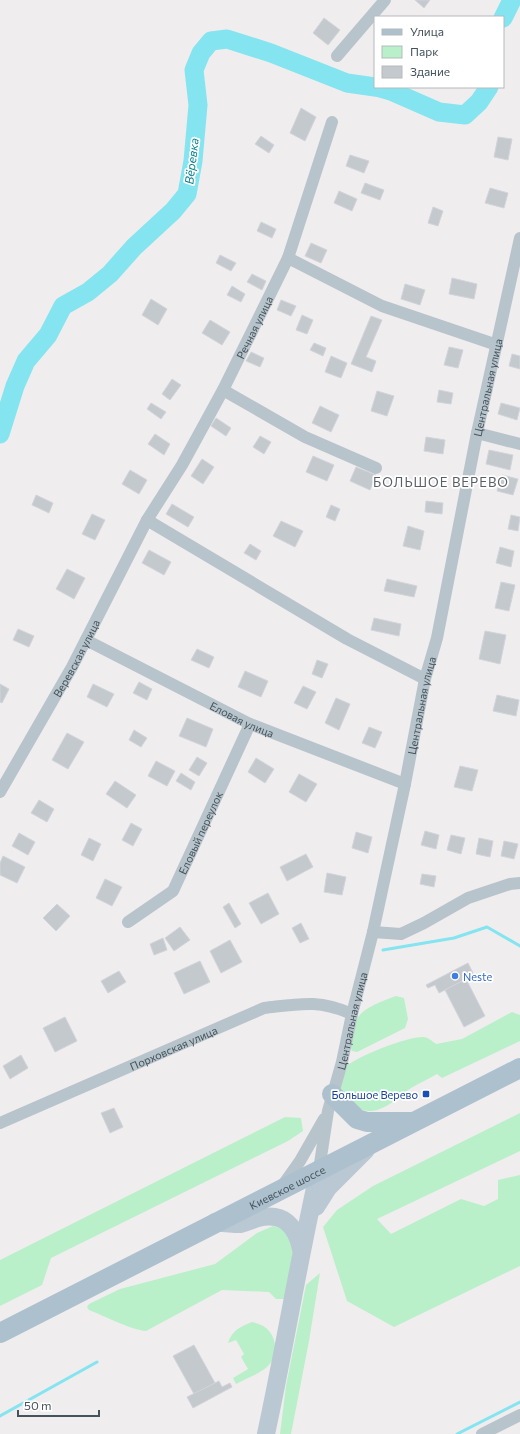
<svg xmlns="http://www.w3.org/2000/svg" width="520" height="1434" font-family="Commissioner,sans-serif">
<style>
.green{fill:#b9f0c9}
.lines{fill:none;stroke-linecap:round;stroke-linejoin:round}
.stream{stroke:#84e4ef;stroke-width:3}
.river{stroke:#84e4ef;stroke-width:19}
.building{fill:#c4c9ce;stroke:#d1d4da}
.street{stroke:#b8c4cb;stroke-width:12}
.secondary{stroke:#bac8d3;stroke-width:18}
.primary{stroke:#acc0ce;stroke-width:20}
.shop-dot{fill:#3f7fe0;stroke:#fff;stroke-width:1.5}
.transit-dot{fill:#1a4fb4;stroke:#fff;stroke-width:1.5}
.labels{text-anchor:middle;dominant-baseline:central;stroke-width:3.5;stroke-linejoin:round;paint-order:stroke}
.street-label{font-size:11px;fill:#45535c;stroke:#fff}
.shop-label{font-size:11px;fill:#366cbe;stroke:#fff;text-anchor:start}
.transit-label{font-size:11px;fill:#164399;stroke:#fff;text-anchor:end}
.water-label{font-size:12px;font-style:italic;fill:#087f8e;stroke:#fff}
.quarter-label{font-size:13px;letter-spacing:1px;fill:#5a5f63;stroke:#fff}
</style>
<rect width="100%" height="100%" fill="#f0edee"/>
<!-- green -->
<g class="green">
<path d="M396 996 404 998 408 1019 405 1028 357 1052 352 1051 350 1047C352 1039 353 1028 356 1020 363 1007 383 1001 396 996Z"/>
<path d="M512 1012 520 1015V1041L442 1078 437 1074C429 1079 419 1083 411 1088 399 1096 386 1110 372 1111 351 1113 328 1084 344 1068 357 1056 406 1037 423 1037 428 1037 432 1041 436 1044L462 1039Z"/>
<polygon points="520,1113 520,1151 377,1219 391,1234 461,1199 484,1206 498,1199 498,1180 520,1175 520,1266 394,1327 347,1301 323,1227 337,1210 373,1186"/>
<polygon points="285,1117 301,1118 303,1131 288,1141 51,1258 42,1285 0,1306 0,1260"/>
<path d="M273 1226 284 1229 294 1247 285 1299H276L269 1292 222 1290 146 1331C132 1330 104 1316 89 1310L87 1307 89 1304 120 1289 215 1264 257 1233Z"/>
<polygon points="320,1273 309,1341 291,1434 280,1434 286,1386 306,1285"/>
<path d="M252 1322C256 1323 263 1325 266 1328 278 1338 278 1357 267 1367 259 1374 245 1379 236 1384L233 1378 248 1369 241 1357 244 1354 236 1340 228 1343C232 1330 240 1327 252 1322Z"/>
</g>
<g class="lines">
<!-- stream -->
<g class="stream">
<polyline points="383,950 454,938 487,927 520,946"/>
<polyline points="0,1416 97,1362"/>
<polyline points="457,1434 520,1402"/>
</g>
<!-- river -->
<g class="river">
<polyline points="503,18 512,0"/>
<polyline points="377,87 391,91 439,112 465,115 479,102 489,87"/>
<polyline points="0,434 15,386 26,361 48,335 63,306 88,292 110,274 134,247 173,211 187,194 193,161 198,105 194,70 201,53 211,41 227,39 271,53 347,83 375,87"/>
</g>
</g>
<!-- building -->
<g class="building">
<polygon points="415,0 430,0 424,8"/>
<polygon points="324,18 340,30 328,45 313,33"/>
<polygon points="301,108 316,117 305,141 290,133"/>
<polygon points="261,136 274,145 269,153 255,144"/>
<polygon points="498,137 512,139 508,160 494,157"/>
<polygon points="350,155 369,161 364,173 346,166"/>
<polygon points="365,183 384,190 380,200 361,193"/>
<polygon points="490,188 508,193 504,208 485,203"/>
<polygon points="339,191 357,199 352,211 334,203"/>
<polygon points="433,207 443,211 438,226 428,223"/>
<polygon points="261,222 276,229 272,238 257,231"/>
<polygon points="311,243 327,250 321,263 305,256"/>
<polygon points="220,255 236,263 231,271 216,263"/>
<polygon points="252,274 266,281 262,290 247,282"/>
<polygon points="452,278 477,284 474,299 449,294"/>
<polygon points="405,284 425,290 420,305 401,299"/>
<polygon points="232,286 245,294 241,302 227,295"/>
<polygon points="151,299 167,309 158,325 142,315"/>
<polygon points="281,300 296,306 291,316 277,310"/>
<polygon points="302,315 313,320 307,334 296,330"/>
<polygon points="371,316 382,320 366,357 376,361 372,372 351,364"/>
<polygon points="210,320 230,332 222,345 202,333"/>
<polygon points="314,343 326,348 323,356 310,350"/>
<polygon points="449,347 463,350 458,368 444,365"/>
<polygon points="251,352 264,358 260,367 246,361"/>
<polygon points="512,354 520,356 520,369 509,366"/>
<polygon points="331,356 347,363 341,378 325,372"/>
<polygon points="172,379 181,385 170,400 162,394"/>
<polygon points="439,390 453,393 451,404 437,402"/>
<polygon points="377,391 394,396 387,416 371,411"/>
<polygon points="151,403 166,412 161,419 147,409"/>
<polygon points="501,403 520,408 517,420 498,414"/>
<polygon points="320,406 339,415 331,432 312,423"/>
<polygon points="216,418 231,428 226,436 211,426"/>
<polygon points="155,434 170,444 164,455 148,444"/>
<polygon points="260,436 271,442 264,454 253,447"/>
<polygon points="426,437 445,440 443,454 424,451"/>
<polygon points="489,450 513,455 510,470 486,464"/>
<polygon points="313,456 334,465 327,481 306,472"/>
<polygon points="202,459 214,467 203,484 191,476"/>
<polygon points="356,467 376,475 370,490 350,481"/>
<polygon points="130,470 147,480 139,494 122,484"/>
<polygon points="502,475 518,479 513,495 497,491"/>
<polygon points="36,495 53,503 49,513 32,505"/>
<polygon points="426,501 443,503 442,514 425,512"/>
<polygon points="172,504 194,517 188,527 166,514"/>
<polygon points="331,505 340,509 335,521 326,517"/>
<polygon points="92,514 105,520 95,540 82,534"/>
<polygon points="511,515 520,517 518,531 508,529"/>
<polygon points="281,521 303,531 295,547 273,536"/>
<polygon points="408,526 424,531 420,550 403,546"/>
<polygon points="250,544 261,551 256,560 244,553"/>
<polygon points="500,547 514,551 511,567 496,563"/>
<polygon points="149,550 171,562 164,575 142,563"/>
<polygon points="67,569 85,578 74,599 56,589"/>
<polygon points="387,579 417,586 414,597 384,591"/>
<polygon points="501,582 515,585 509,611 495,608"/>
<polygon points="374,618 401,624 399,636 371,630"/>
<polygon points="18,629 34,636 29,647 13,640"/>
<polygon points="485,631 506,635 500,664 479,659"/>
<polygon points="197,649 214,657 209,668 191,660"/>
<polygon points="317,660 328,664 322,678 312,674"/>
<polygon points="245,671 268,681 261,697 238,687"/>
<polygon points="139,682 152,689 147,700 133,693"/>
<polygon points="0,684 9,689 2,703 0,702"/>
<polygon points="93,684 114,694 107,707 87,697"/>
<polygon points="303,686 316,692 307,709 294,703"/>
<polygon points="497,695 519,700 516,716 493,711"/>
<polygon points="336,698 350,704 339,730 325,723"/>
<polygon points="187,718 213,729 206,747 179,736"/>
<polygon points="369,727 382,732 375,748 362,743"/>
<polygon points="134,730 147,738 141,747 129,740"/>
<polygon points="67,733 84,742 68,769 52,760"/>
<polygon points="197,757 207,763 199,776 189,770"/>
<polygon points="256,758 274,769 265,783 248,772"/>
<polygon points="156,761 175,771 167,786 148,776"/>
<polygon points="460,766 478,770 472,791 454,787"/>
<polygon points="181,773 195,782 191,790 176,781"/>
<polygon points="299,774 317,784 306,802 289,792"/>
<polygon points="115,781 136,795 127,808 106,794"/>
<polygon points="39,800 54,809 47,822 31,813"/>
<polygon points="131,823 142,829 133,846 122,840"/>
<polygon points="425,831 439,835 436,849 421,845"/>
<polygon points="356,832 372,837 368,853 352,848"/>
<polygon points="19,833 35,842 28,855 12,846"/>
<polygon points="451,835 465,838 461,854 447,850"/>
<polygon points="89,838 101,844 93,861 81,855"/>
<polygon points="479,838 493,841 490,857 476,854"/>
<polygon points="504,841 518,844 514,859 501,856"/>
<polygon points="306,854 313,867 287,881 280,867"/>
<polygon points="3,856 25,867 17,883 0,875 0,863"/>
<polygon points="327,873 346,877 342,895 324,892"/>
<polygon points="422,874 436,876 434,887 420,884"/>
<polygon points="105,879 122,887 112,906 96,898"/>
<polygon points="268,893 279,914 261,924 249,903"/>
<polygon points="229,903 241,924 235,928 223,907"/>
<polygon points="57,904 70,916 56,931 43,918"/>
<polygon points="301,923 309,939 300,943 292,928"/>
<polygon points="180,927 190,940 174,951 165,938"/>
<polygon points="163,938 167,950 154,955 150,944"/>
<polygon points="230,940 242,962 221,973 210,951"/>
<polygon points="200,961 210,982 184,994 174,973"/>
<polygon points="468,963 474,975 439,993 435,985 428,988 426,985"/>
<polygon points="119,971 126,982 108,993 101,981"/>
<polygon points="466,979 485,1016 464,1027 445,990"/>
<polygon points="65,1017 77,1041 55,1052 43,1028"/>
<polygon points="21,1055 28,1068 10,1079 3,1066"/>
<polygon points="114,1108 123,1127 110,1133 101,1113"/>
<polygon points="194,1345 215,1383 194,1394 173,1356"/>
<polygon points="219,1381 222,1387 230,1383 232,1387 193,1408 187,1397"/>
</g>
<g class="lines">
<!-- street -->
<g class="street">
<polyline points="337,56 385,0"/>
<polyline points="288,258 382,306 497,345"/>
<polyline points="223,390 305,437 376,468"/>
<polyline points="477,433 520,444"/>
<polyline points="147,520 347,639 425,679"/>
<path id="s1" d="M86 640 250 724 405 784"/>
<path id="s2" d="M0 792 72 667 147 520 182 465 223 390 288 258 332 122"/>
<path id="s3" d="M128 922 173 891 250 724"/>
<polyline points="373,932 401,934 424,923 468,898 510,884 520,883"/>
<path id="s4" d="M0 1123 264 1008C299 1004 318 999 352 1014"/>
<path id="s5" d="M319 1170 328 1111 342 1062 352 1014 373 932 405 784 425 679 437 638 477 433 520 238"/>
<polyline points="283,1185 300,1161 324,1119"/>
<polyline points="482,1434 520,1415"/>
</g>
<!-- secondary -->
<g class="secondary">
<polyline points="316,1207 328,1188 366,1150"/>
<path d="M215 1222C223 1223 232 1224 240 1224 246 1223 252 1220 258 1218 284 1212 296 1226 301 1249"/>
<path d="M266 1434C285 1346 299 1258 319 1170"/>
</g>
<!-- primary -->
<g class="primary">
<polyline points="332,1094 357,1119 367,1122 410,1122"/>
<path id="s6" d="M0 1333 520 1068"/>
</g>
</g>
<!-- markers -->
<circle class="shop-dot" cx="455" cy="976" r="4"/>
<rect class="transit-dot" x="422" y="1090" width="8" height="8" rx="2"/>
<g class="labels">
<!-- street labels -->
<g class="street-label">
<text stroke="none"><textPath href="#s2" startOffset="530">Речная улица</textPath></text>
<text stroke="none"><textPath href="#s5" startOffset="801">Центральная улица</textPath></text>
<text stroke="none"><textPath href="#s2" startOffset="154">Веревская улица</textPath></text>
<text stroke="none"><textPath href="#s5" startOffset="476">Центральная улица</textPath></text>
<text stroke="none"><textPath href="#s1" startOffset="175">Еловая улица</textPath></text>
<text stroke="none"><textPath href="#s3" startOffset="119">Еловый переулок</textPath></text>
<text stroke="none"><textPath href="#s5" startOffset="153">Центральная улица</textPath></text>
<text stroke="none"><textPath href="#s4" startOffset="189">Порховская улица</textPath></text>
<text stroke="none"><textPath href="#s6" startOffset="322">Киевское шоссе</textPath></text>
</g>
<!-- shop labels -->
<g class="shop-label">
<text x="463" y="976">Neste</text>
</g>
<!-- transit labels -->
<g class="transit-label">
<text x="418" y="1094">Большое Верево</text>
</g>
<!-- water labels -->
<g class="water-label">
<text transform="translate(191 161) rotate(-83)">Вёревка</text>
</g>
<!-- quarter labels -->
<g class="quarter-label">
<text x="441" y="482">БОЛЬШОЕ ВЕРЕВО</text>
</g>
</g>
<!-- legend -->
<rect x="374" y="16" width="130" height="72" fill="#ffffff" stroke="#b5babe"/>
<rect x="382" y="29" width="20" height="6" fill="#acc0ce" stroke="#b5babe"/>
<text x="410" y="36" font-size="12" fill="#45535c">Улица</text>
<rect x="382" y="46" width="20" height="12" fill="#b9f0c9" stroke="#b5babe"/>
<text x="410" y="56" font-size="12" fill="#45535c">Парк</text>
<rect x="382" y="66" width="20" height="12" fill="#c4c9ce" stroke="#b5babe"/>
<text x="410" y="76" font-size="12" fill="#45535c">Здание</text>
<!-- scale -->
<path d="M18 1410v6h81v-6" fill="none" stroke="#45535c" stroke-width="2"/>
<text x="24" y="1410" font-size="12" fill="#45535c" stroke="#ffffff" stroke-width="3" paint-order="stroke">50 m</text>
</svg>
